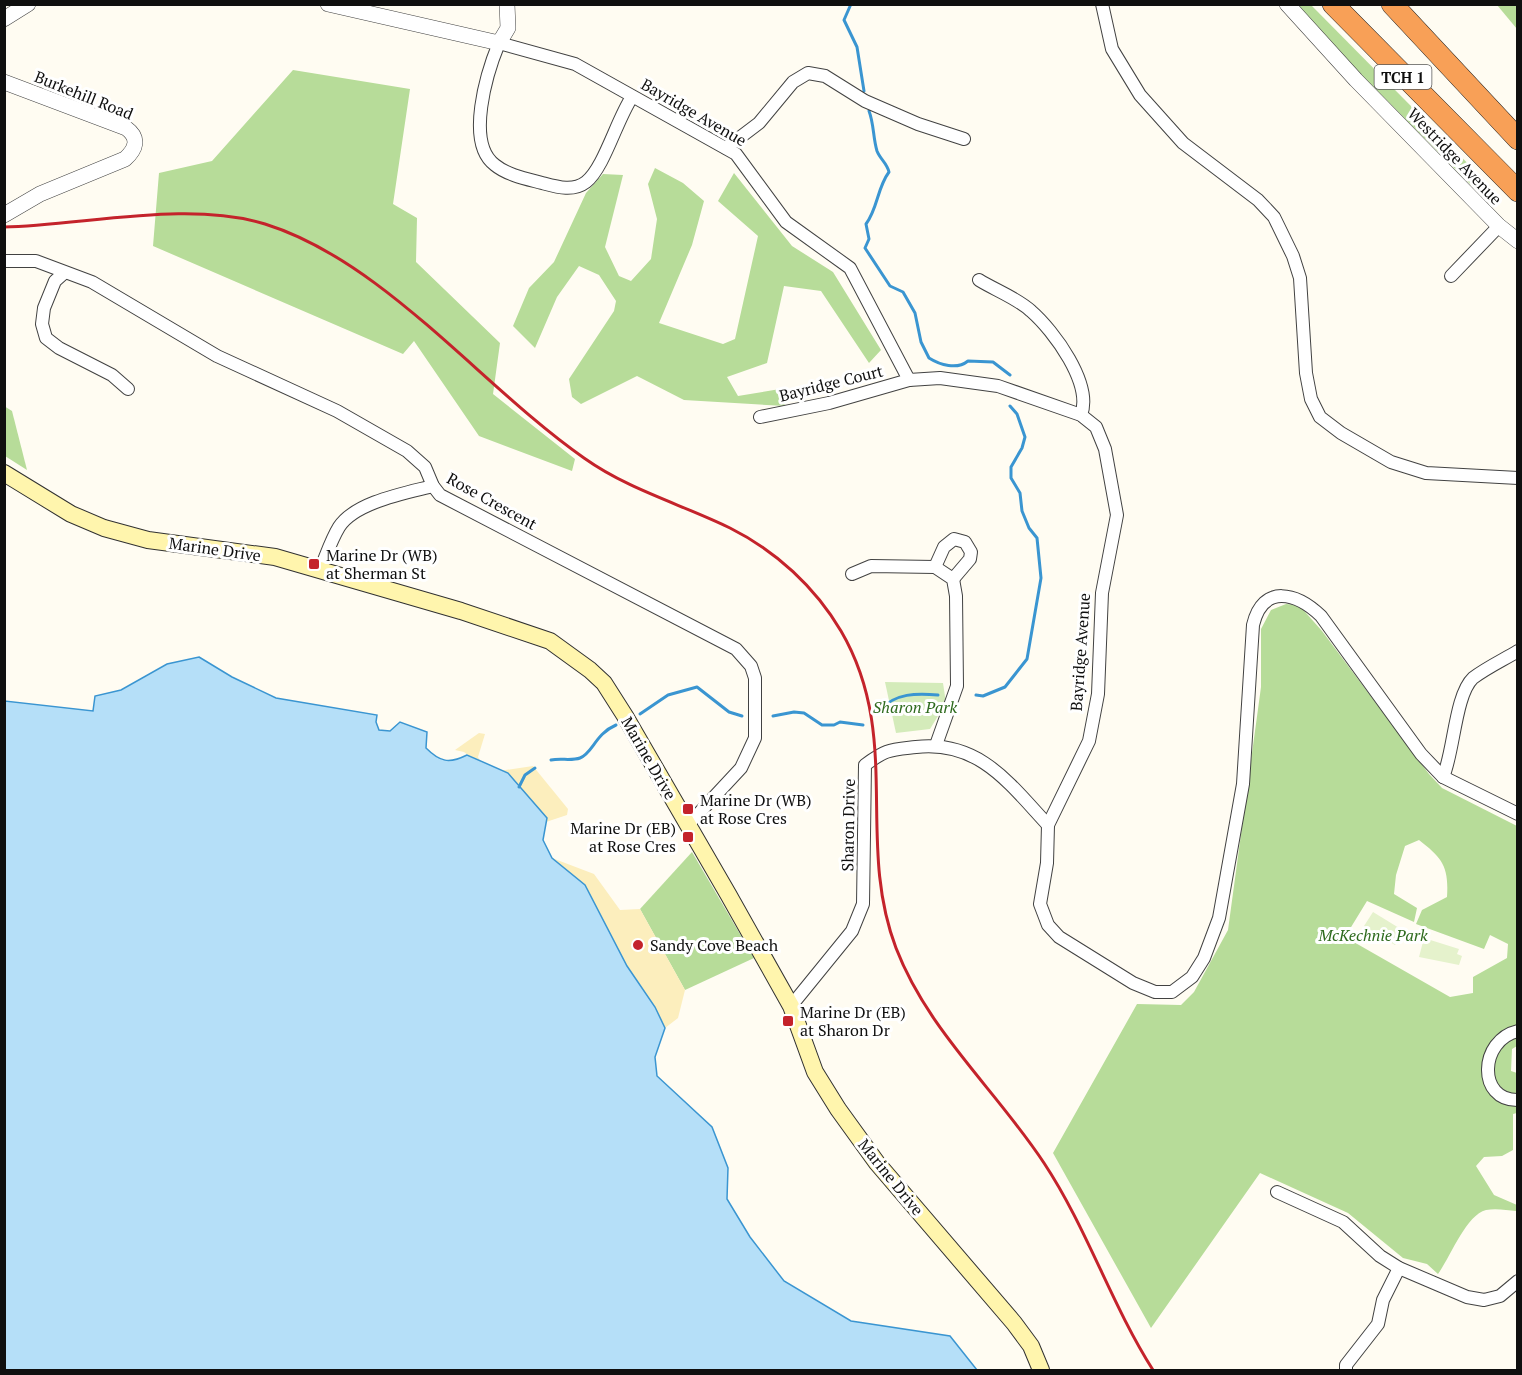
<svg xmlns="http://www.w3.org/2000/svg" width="1522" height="1375" font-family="'PT Serif',serif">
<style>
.green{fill:#d4ebba}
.forest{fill:#b7dc99;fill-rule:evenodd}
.sand{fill:#fceebd}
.pitch{fill:#e5f2cc}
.water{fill:#b5dff8;stroke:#3a95d1;stroke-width:1.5}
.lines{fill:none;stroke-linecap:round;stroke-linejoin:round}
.stream{stroke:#3a95d1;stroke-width:3}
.minor-casing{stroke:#424242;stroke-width:14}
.tertiary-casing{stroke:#424242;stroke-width:16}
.secondary-casing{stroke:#313131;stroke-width:18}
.motorway-casing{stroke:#202020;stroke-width:22}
.minor{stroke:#fff;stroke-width:12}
.tertiary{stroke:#fff;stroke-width:15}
.secondary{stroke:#fff5ad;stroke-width:16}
.motorway{stroke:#f8a057;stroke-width:21}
.rail{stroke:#c4232b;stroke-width:3}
.poi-dot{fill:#c4232b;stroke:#fff;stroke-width:2}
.labels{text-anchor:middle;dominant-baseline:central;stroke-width:6;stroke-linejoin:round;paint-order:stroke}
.shield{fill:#fff;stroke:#575757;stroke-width:1.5}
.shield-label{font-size:15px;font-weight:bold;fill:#0f0f0f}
.street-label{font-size:16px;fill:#0f0f0f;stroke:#fff}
.poi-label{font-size:16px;fill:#0f0f0f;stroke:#fff;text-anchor:start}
.park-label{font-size:16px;font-style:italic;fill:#2d6a1d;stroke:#fff}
</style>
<rect width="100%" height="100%" fill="#fffcf2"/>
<!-- green -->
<polygon class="green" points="885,682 943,683 946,703 930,729 896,733"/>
<!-- forest -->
<g class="forest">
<polygon points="1292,5 1311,5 1495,191 1485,199"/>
<polygon points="1497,5 1517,5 1517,29"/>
<polygon points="293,70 410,89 393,204 417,218 416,262 500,343 493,394 575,459 572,471 479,436 414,341 403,354 153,246 159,173 212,161"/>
<polygon points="655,168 683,183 704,201 692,245 659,323 723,344 735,339 758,236 718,201 734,173 792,246 833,272 881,350 869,363 821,291 784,286 767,363 727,377 738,396 780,389 785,406 684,400 637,376 581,404 572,397 569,379 614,311 616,301 599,275 579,266 557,297 535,348 513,326 529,288 554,262 586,193 603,174 623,175 605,247 619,276 631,281 651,259 657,219 648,184"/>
<polygon points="4,406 12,411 27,470 5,456"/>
<path d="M1286 604 1299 605 1322 631 1429 774 1442 788 1517 826V1027C1508 1030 1498 1033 1492 1041 1481 1055 1488 1094 1503 1103H1517V1113L1513 1114V1150L1502 1156 1484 1157 1476 1166 1494 1195 1517 1205V1221L1516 1211C1507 1210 1495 1208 1486 1210 1466 1215 1451 1256 1438 1274L1427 1264 1403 1258 1348 1213 1260 1173 1151 1328 1053 1153 1137 1004 1181 1005 1194 992 1228 930 1261 687V629L1271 610ZM1419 840C1442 858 1449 866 1447 897L1422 910 1416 924 1484 949 1490 935 1508 944 1507 958 1473 977V993L1450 997 1345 937 1367 901 1414 922 1417 908 1394 894 1396 875 1405 846Z"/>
<polygon points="692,852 754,958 685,990 640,909"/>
<path d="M1517 1035V1046L1512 1049 1511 1071 1517 1073V1095C1497 1091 1489 1075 1493 1054Z"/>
</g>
<!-- sand -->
<g class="sand">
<polygon points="479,733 485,734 478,757 483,766 464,752 455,750"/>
<polygon points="533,766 568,809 567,815 546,822 492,772"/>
<polygon points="552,858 594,874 620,910 640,909 685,990 678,1018 665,1028 655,1007 627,966 585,885"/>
</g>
<!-- pitch -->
<g class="pitch">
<polygon points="1373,912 1404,931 1395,945 1364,926"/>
<polygon points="1424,938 1459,949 1457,954 1462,956 1459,965 1419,957"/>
</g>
<!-- water -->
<path class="water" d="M199 657 232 677 276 698 377 715 376 722 379 730 390 731 400 722 427 732 426 748C440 762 449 764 467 755L508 773 547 818 543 840 552 858 585 885 627 966 655 1007 665 1028 655 1057 657 1076 712 1127 728 1168 727 1199 750 1237 784 1281 851 1321 950 1336 977 1370H5V701L93 711 95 696 121 690 167 664Z"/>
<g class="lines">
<!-- stream -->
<g class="stream">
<polyline points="851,4 844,20 857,47 864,91"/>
<path d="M869 111C874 124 873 138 877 151 880 159 887 163 889 172 877 188 878 208 866 224L869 239 865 248 890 286 903 292 915 313 921 342 929 358C940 365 957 370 968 361L993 362 1010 375"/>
<polyline points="976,695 983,696 1005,687 1027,659 1041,578 1037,538 1029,528 1022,511 1020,493 1011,478 1011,467 1022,448 1025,437 1017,414 1010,406"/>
<path d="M880 710C895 693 917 693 938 695"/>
<polyline points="640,714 668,695 697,687 729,712 742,716"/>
<polyline points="773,716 794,712 804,713 822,725 834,725 840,722 863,725"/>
<path d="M551 760C560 758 572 761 580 758 593 753 595 734 616 725"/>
<polyline points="519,787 525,775 535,768"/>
</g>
<!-- minor casing -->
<g class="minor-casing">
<g id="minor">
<polyline points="1102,4 1112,49 1140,95 1183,143 1258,200 1274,217 1293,256 1300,278 1306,373 1311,399 1320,417 1341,433 1391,462 1426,473 1518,478"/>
<path d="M632 97C617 119 604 168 586 182 573 192 557 187 542 183 527 179 507 175 495 165 465 143 487 72 499 43L575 64 736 154 786 222 850 268 909 380 940 378 998 386 1081 415 1096 427 1105 449 1117 515 1102 593 1098 694 1089 741 1048 825 1047 863 1040 904 1048 925 1059 937 1133 983 1155 992H1172L1192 977 1204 958 1219 918 1243 784 1253 625C1263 583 1297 593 1321 616L1421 754 1443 777 1518 814"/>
<polyline points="726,148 759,123 793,82 808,73 825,76 865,101 918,124 964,139"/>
<polyline points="4,261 36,261 92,282 217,356 337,411 407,451 425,467 433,486 440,495 736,649 751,666 755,678 755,738 741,768 688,825"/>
<polyline points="64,273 55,281 44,308 42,324 46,338 59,348 112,375 128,389"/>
<polyline points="1451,276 1499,226"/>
<path d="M979 280C995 290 1017 298 1031 311 1054 331 1093 384 1081 415"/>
<polyline points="760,417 829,403 909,380"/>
<polyline points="935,567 944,547 954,539 965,542 971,552 970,559 953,579"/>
<path d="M320 570C326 556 331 540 339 527 355 502 406 493 433 486"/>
<polyline points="852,574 871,566 935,567 953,579 956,596 957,686 936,745"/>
<path d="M1443 777C1454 752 1455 695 1473 678 1486 668 1503 660 1518 651"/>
<path d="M791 1006 852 931 863 904 865 765C886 749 890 750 916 747 979 740 1009 783 1048 825"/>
<path d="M1518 1031C1479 1040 1477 1101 1518 1100"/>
<polyline points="1277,1192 1343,1222 1380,1256 1399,1268 1467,1297 1484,1300 1500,1296 1518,1281"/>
<polyline points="1346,1370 1346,1365 1378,1324 1383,1300 1399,1268"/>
</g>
</g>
<!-- tertiary casing -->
<g class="tertiary-casing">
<g id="tertiary">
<polyline points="328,4 499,43 508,28 507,4"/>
<polyline points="1287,4 1356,80 1499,226 1518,241"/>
<polyline points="4,19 28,4"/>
<path d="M4 82 126 128C140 138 136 149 125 159L40 194 4 215"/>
</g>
</g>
<!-- secondary casing -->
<g class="secondary-casing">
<polyline id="secondary" points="4,473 71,514 104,528 148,540 275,557 461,611 550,641 590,670 604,683 625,716 728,894 791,1006 815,1072 838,1109 877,1163 1014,1323 1031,1346 1041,1370"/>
</g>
<!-- motorway casing -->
<g class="motorway-casing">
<g id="motorway">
<polyline points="1333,4 1518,191"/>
<polyline points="1392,4 1518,139"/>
</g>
</g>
<!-- minor -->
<use href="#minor" class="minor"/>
<!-- tertiary -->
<use href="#tertiary" class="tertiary"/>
<!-- secondary -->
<use href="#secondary" class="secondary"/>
<!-- motorway -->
<use href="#motorway" class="motorway"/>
<!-- rail -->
<path class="rail" d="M4 227C85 225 189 200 265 224 384 261 482 387 584 458 629 490 681 504 730 528 776 551 815 587 841 631 903 737 855 840 896 948 928 1031 996 1090 1044 1163 1087 1228 1111 1304 1153 1370"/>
</g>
<!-- markers -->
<g class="poi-dot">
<rect x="308" y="558" width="12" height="12" rx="3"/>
<rect x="682" y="803" width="12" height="12" rx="3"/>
<rect x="682" y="831" width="12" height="12" rx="3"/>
<circle cx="638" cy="945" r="6"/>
<rect x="782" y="1015" width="12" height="12" rx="3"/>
</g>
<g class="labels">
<!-- shield labels -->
<rect class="shield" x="1374.5" y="65" width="57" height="24" rx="4.5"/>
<g class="shield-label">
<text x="1403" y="77">TCH 1</text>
</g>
<!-- street labels -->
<g class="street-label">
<text transform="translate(84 95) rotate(22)">Burkehill Road</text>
<text transform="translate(694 112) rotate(30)">Bayridge Avenue</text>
<text transform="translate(1455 156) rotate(46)">Westridge Avenue</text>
<text transform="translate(831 383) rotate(-14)">Bayridge Court</text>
<text transform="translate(492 501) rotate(29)">Rose Crescent</text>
<text transform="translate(215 549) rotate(8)">Marine Drive</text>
<text transform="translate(1080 652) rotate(-86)">Bayridge Avenue</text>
<text transform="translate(649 758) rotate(60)">Marine Drive</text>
<text transform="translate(848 825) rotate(-89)">Sharon Drive</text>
<text transform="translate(891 1177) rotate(51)">Marine Drive</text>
</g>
<!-- poi labels -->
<g class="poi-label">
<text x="326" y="555">Marine Dr (WB)<tspan x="326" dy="18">at Sherman St</tspan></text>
<text x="700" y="800">Marine Dr (WB)<tspan x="700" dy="18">at Rose Cres</tspan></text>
<text x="676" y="828" text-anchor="end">Marine Dr (EB)<tspan x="676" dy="18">at Rose Cres</tspan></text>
<text x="650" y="945">Sandy Cove Beach</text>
<text x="800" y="1012">Marine Dr (EB)<tspan x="800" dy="18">at Sharon Dr</tspan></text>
</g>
<!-- park labels -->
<g class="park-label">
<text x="915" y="707">Sharon Park</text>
<text x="1373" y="935">McKechnie Park</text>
</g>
</g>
<!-- border -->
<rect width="1522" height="1375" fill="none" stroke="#0f0f0f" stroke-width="12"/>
</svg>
